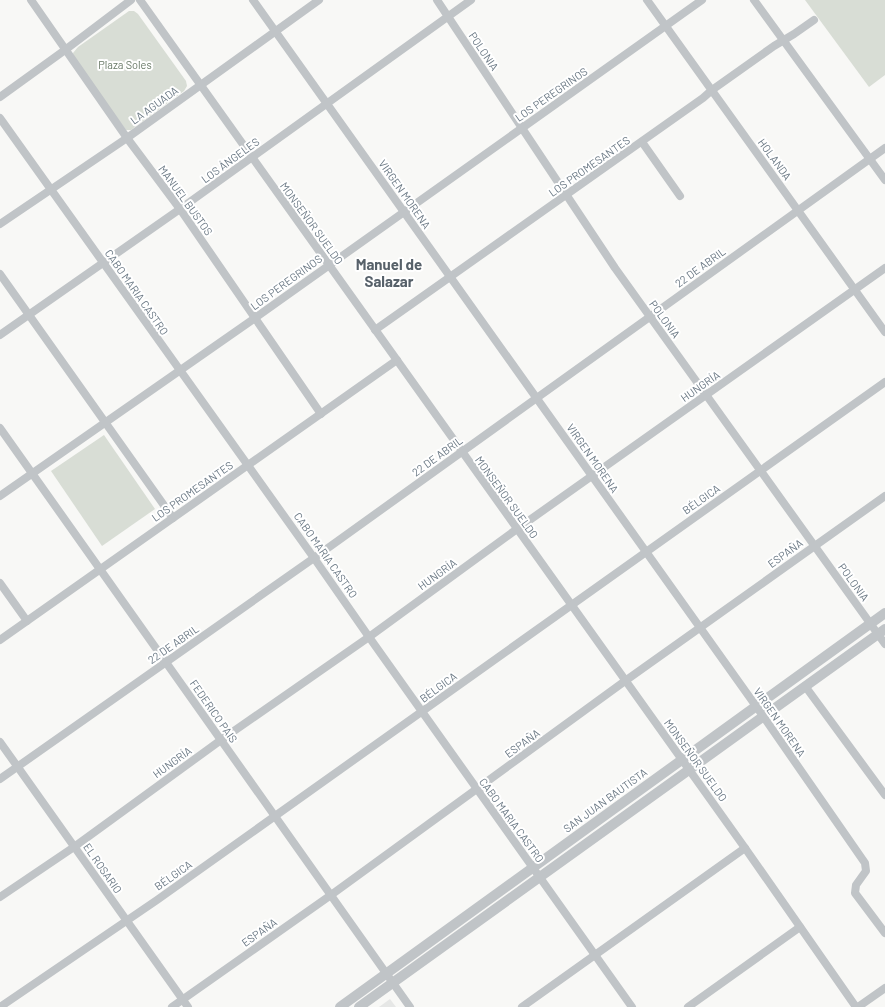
<svg xmlns="http://www.w3.org/2000/svg" width="885" height="1007" font-family="Barlow,sans-serif">
<style>
.built{fill:#e6e7e6}
.green{fill:#d8ddd5}
.lines{fill:none;stroke-linecap:round;stroke-linejoin:round}
.minor{stroke:#c0c4c7;stroke-width:8}
.tertiary{stroke:#c0c4c7;stroke-width:10}
.labels{text-anchor:middle;dominant-baseline:central;stroke-width:4;stroke-linejoin:round;paint-order:stroke}
.street-label{font-size:11px;fill:#6a7884;stroke:#fff}
.park-label{font-size:11px;fill:#667764;stroke:#fff}
.district-label{font-size:15px;font-weight:bold;fill:#57616a;stroke:#fff}
</style>
<rect width="100%" height="100%" fill="#f8f8f6"/>
<!-- built -->
<polygon class="built" points="390,999 396,1007 379,1007"/>
<!-- green -->
<g class="green">
<polygon points="805,0 885,0 885,75 869,87"/>
<polygon points="129,11 134,11 138,14 186,81 187,86 184,91 131,130 126,130 74,60 73,53 78,47"/>
<polygon points="104,435 155,509 102,546 51,471"/>
</g>
<g class="lines">
<!-- minor -->
<g class="minor">
<polyline points="31,0 127,138 180,209 321,414"/>
<polyline points="140,0 745,848 856,1007"/>
<polyline points="253,0 763,716 865,863 866,871 856,885 855,893 885,933"/>
<polyline points="437,0 615,268 885,644"/>
<polyline points="647,0 885,332"/>
<polyline points="754,0 885,180"/>
<polyline points="0,97 65,50 131,0"/>
<polyline points="0,118 314,558 369,637 632,1007"/>
<polyline points="642,142 680,196"/>
<polyline points="0,224 127,138 319,0"/>
<polyline points="0,274 173,518"/>
<polyline points="375,330 703,98 712,90 774,46 794,34 814,20"/>
<polyline points="0,335 180,209 471,0"/>
<polyline points="0,428 410,1007"/>
<polyline points="0,496 255,318 702,0"/>
<polyline points="0,583 27,621"/>
<polyline points="0,640 397,360"/>
<polyline points="805,686 885,795"/>
<polyline points="0,742 188,1007"/>
<polyline points="0,779 314,558 885,148"/>
<polyline points="0,897 74,847 221,740 369,637 517,529 885,268"/>
<polyline points="0,1007 157,900 885,382"/>
<polyline points="172,1007 331,895 625,681 885,496"/>
<polyline points="522,1007 745,848"/>
<polyline points="688,1007 800,927"/>
<polyline points="858,1007 885,988"/>
</g>
<!-- tertiary -->
<g class="tertiary">
<path d="M340 1007C522 876 703 744 885 613"/>
<polyline points="359,1007 885,629"/>
</g>
</g>
<g class="labels">
<!-- street labels -->
<g class="street-label">
<text transform="translate(484 51) rotate(56)">POLONIA</text>
<text transform="translate(551 94) rotate(-35)">LOS PEREGRINOS</text>
<text transform="translate(154 105) rotate(-36)">LA AGUADA</text>
<text transform="translate(775 159) rotate(54)">HOLANDA</text>
<text transform="translate(230 160) rotate(-36)">LOS ÁNGELES</text>
<text transform="translate(589 166) rotate(-35)">LOS PROMESANTES</text>
<text transform="translate(405 194) rotate(55)">VIRGEN MORENA</text>
<text transform="translate(186 200) rotate(54)">MANUEL BUSTOS</text>
<text transform="translate(312 223) rotate(54)">MONSEÑOR SUELDO</text>
<text transform="translate(700 267) rotate(-36)">22 DE ABRIL</text>
<text transform="translate(286 282) rotate(-36)">LOS PEREGRINOS</text>
<text transform="translate(137 292) rotate(55)">CABO MARIA CASTRO</text>
<text transform="translate(665 319) rotate(54)">POLONIA</text>
<text transform="translate(700 386) rotate(-35)">HUNGRÍA</text>
<text transform="translate(437 456) rotate(-36)">22 DE ABRIL</text>
<text transform="translate(593 458) rotate(55)">VIRGEN MORENA</text>
<text transform="translate(192 491) rotate(-35)">LOS PROMESANTES</text>
<text transform="translate(507 497) rotate(54)">MONSEÑOR SUELDO</text>
<text transform="translate(701 499) rotate(-35)">BÉLGICA</text>
<text transform="translate(785 553) rotate(-36)">ESPAÑA</text>
<text transform="translate(326 555) rotate(55)">CABO MARIA CASTRO</text>
<text transform="translate(437 574) rotate(-36)">HUNGRÍA</text>
<text transform="translate(854 582) rotate(54)">POLONIA</text>
<text transform="translate(173 644) rotate(-35)">22 DE ABRIL</text>
<text transform="translate(438 687) rotate(-36)">BÉLGICA</text>
<text transform="translate(214 711) rotate(55)">FEDERICO PAIS</text>
<text transform="translate(780 722) rotate(55)">VIRGEN MORENA</text>
<text transform="translate(522 743) rotate(-36)">ESPAÑA</text>
<text transform="translate(696 760) rotate(54)">MONSEÑOR SUELDO</text>
<text transform="translate(172 762) rotate(-36)">HUNGRÍA</text>
<text transform="translate(605 800) rotate(-36)">SAN JUAN BAUTISTA</text>
<text transform="translate(512 820) rotate(54)">CABO MARIA CASTRO</text>
<text transform="translate(103 868) rotate(55)">EL ROSARIO</text>
<text transform="translate(173 875) rotate(-35)">BÉLGICA</text>
<text transform="translate(259 932) rotate(-35)">ESPAÑA</text>
</g>
<!-- park labels -->
<g class="park-label">
<text x="125" y="64">Plaza Soles</text>
</g>
<!-- district labels -->
<g class="district-label">
<text x="389" y="264">Manuel de<tspan x="389" dy="17">Salazar</tspan></text>
</g>
</g>
</svg>
